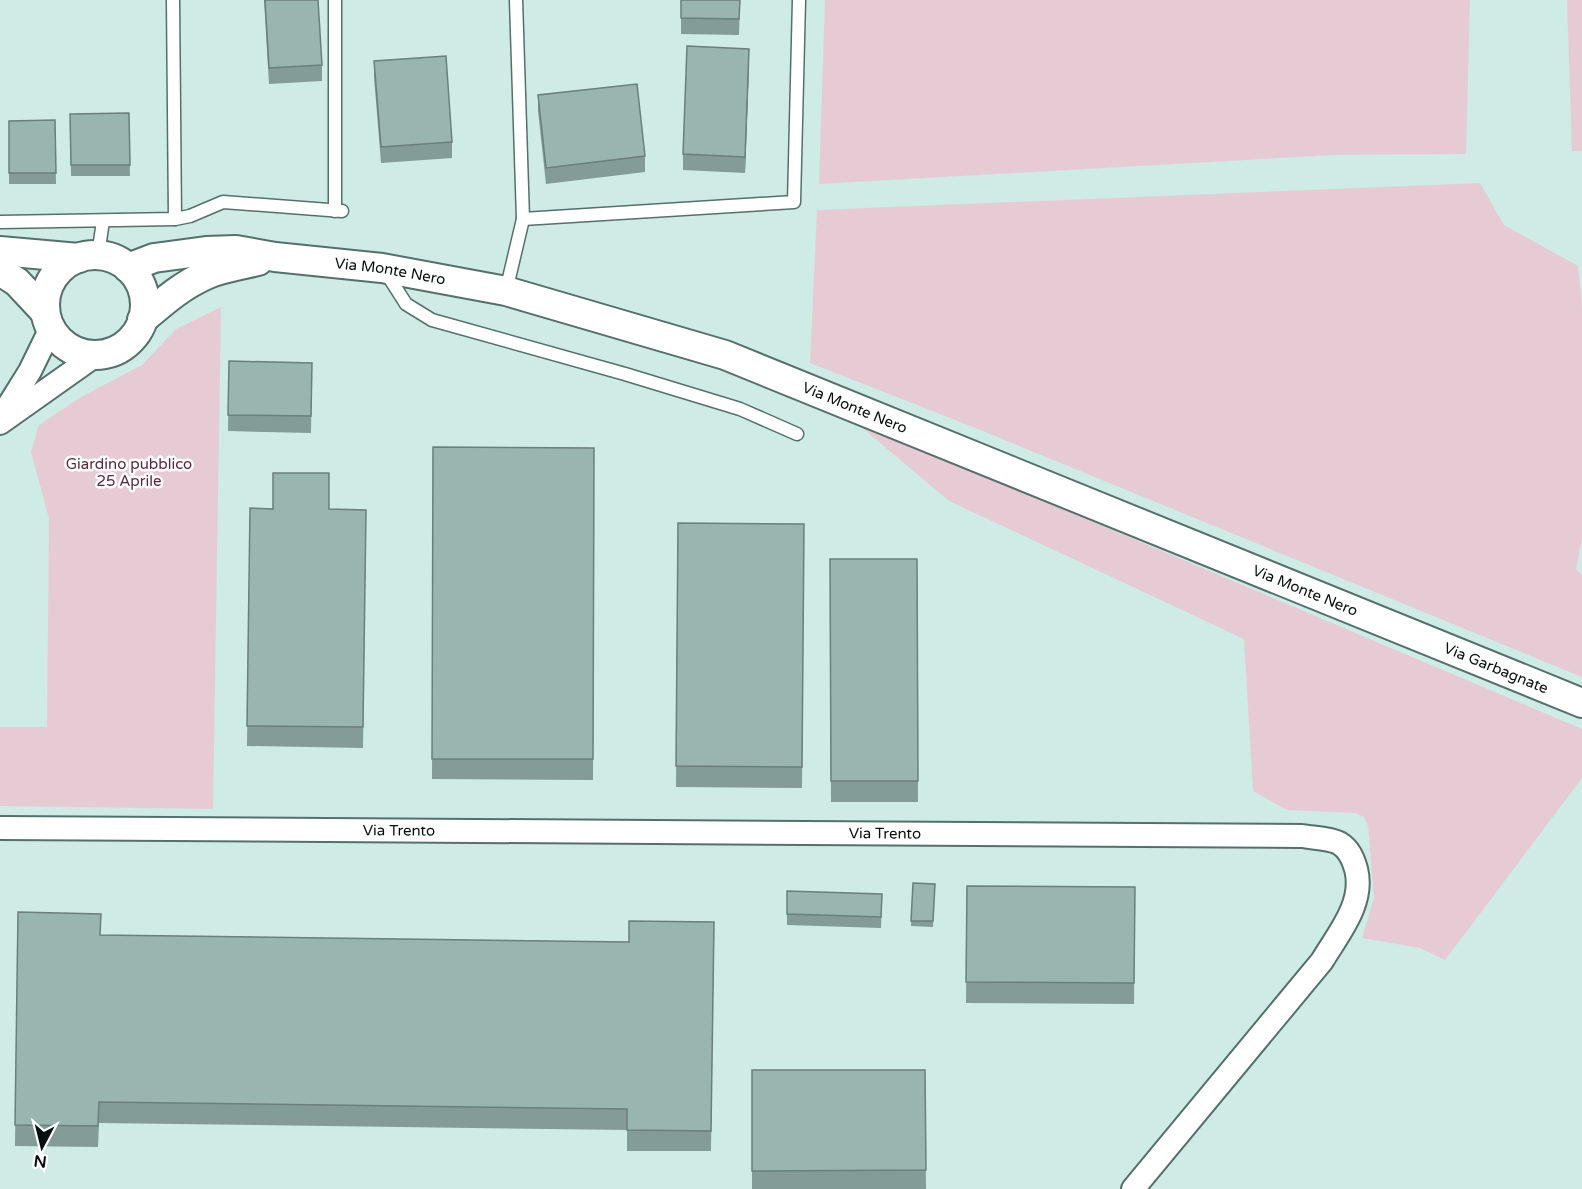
<svg xmlns="http://www.w3.org/2000/svg" width="1582" height="1189" font-family="'Varela Round',sans-serif">
<style>
.green{fill:#e7cbd4}
.lines{fill:none;stroke-linecap:round;stroke-linejoin:round}
.service-casing{stroke:#55706b;stroke-width:15}
.minor-casing{stroke:#55706b;stroke-width:26}
.tertiary-casing{stroke:#55706b;stroke-width:32}
.service{stroke:#fff;stroke-width:12}
.minor{stroke:#fff;stroke-width:22}
.tertiary{stroke:#fff;stroke-width:28}
.wall{fill:#849c97}
.shaded-wall{fill:#6b7f7b}
.building{fill:#99b5b0;stroke:#6b7f7b;stroke-width:1.5}
.labels{text-anchor:middle;dominant-baseline:central;stroke-width:5;stroke-linejoin:round;paint-order:stroke}
.street-label{font-size:15px;fill:#050e0d;stroke:#fff}
.park-label{font-size:15px;fill:#57283b;stroke:#fff}
</style>
<rect width="100%" height="100%" fill="#ceebe6"/>
<!-- green -->
<g class="green">
<polygon points="825,0 1470,0 1466,154 1333,155 819,184"/>
<polygon points="1567,0 1582,0 1582,151 1572,151"/>
<polygon points="1480,183 1504,225 1578,266 1582,307 1582,538 1576,569 1582,575 1582,677 973,427 810,363 817,210"/>
<polygon points="221,307 213,809 0,806 0,727 47,727 49,518 31,452 39,425 81,397 142,365 176,329"/>
<polygon points="853,420 1582,729 1582,778 1445,960 1420,948 1362,938 1374,898 1368,826 1364,817 1355,813 1287,810 1253,791 1244,639 949,501"/>
</g>
<g class="lines">
<!-- service casing -->
<g class="service-casing">
<g id="service">
<polyline points="173,0 175,219"/>
<polyline points="335,211 335,0"/>
<polyline points="523,219 794,202 799,0"/>
<polyline points="0,222 175,219 190,216 223,202 342,211"/>
<polyline points="98,255 103,221"/>
<polyline points="385,271 406,304 432,320 625,374 740,409 797,434"/>
<polyline points="506,291 523,219 516,0"/>
</g>
</g>
<!-- minor casing -->
<g class="minor-casing">
<g id="minor">
<polyline points="2,416 30,371 51,328"/>
<polyline points="0,423 96,355"/>
<path id="s1" d="M0 828 1302 836C1313 838 1329 838 1339 843 1349 849 1353 858 1356 869 1365 903 1338 934 1322 961L1133 1189"/>
</g>
</g>
<!-- tertiary casing -->
<g class="tertiary-casing">
<g id="tertiary">
<polyline points="0,251 79,258"/>
<circle cx="95" cy="305" r="50"/>
<path id="s2" d="M128 268 154 258 206 251 236 250 275 257 382 268 506 291 725 355 1582 703"/>
<polyline points="0,271 17,282 45,312"/>
<path d="M142 320C163 302 182 285 208 274 223 268 242 265 258 261"/>
</g>
</g>
<!-- service -->
<use href="#service" class="service"/>
<!-- minor -->
<use href="#minor" class="minor"/>
<!-- tertiary -->
<use href="#tertiary" class="tertiary"/>
</g>
<!-- wall -->
<g class="wall">
<polygon points="264,0 318,0 322,65 322,81 269,84"/>
<polygon points="681,0 740,0 739,35 681,34"/>
<polygon points="374,61 452,142 452,158 381,163 374,77"/>
<polygon points="749,65 745,173 683,170 683,154"/>
<polygon points="538,95 645,156 645,172 546,184 538,111"/>
<polygon points="129,113 130,176 71,176 70,114"/>
<polygon points="55,120 56,184 9,184 9,121"/>
<polygon points="229,361 312,363 311,433 228,431"/>
<polygon points="433,447 594,448 593,780 432,779"/>
<polygon points="250,508 366,510 363,748 247,746"/>
<polygon points="678,523 804,524 802,788 676,787"/>
<polygon points="830,559 917,559 918,802 831,802"/>
<polygon points="913,883 935,884 933,927 911,926"/>
<polygon points="967,886 1135,887 1134,1004 966,1003"/>
<polygon points="787,891 882,894 881,928 787,925"/>
<polygon points="18,912 101,935 629,942 714,922 711,1151 627,1151 627,1130 99,1123 98,1147 15,1146"/>
<polygon points="752,1070 925,1070 926,1189 752,1189"/>
</g>
<!-- shaded-wall -->
<polygon class="shaded-wall" points="749,49 749,65 745,173 745,157"/>
<!-- building -->
<g class="building">
<polygon points="265,0 318,0 322,65 269,68"/>
<polygon points="681,0 740,0 739,19 681,18"/>
<polygon points="687,46 749,49 745,157 683,154"/>
<polygon points="446,56 452,142 381,147 374,61"/>
<polygon points="637,84 645,156 546,168 538,95"/>
<polygon points="129,113 130,165 71,165 70,114"/>
<polygon points="55,120 56,173 9,173 9,121"/>
<polygon points="229,361 312,363 311,416 228,415"/>
<polygon points="433,447 594,448 593,759 432,759"/>
<polygon points="273,473 329,473 329,509 366,510 363,727 247,726 250,508 273,509"/>
<polygon points="678,523 804,524 802,767 676,766"/>
<polygon points="830,559 917,559 918,781 831,781"/>
<polygon points="913,883 935,884 933,921 911,921"/>
<polygon points="967,886 1135,887 1134,983 966,982"/>
<polygon points="787,891 882,894 881,917 787,914"/>
<polygon points="18,912 101,914 100,935 629,942 629,921 714,922 711,1131 627,1130 627,1109 99,1102 98,1126 15,1125"/>
<polygon points="752,1070 925,1070 926,1170 752,1171"/>
</g>
<g class="labels">
<!-- street labels -->
<g class="street-label">
<text stroke="none"><textPath href="#s2" startOffset="266">Via Monte Nero</textPath></text>
<text stroke="none"><textPath href="#s2" startOffset="752">Via Monte Nero</textPath></text>
<text stroke="none"><textPath href="#s2" startOffset="1238">Via Monte Nero</textPath></text>
<text stroke="none"><textPath href="#s2" startOffset="1444">Via Garbagnate</textPath></text>
<text stroke="none"><textPath href="#s1" startOffset="399">Via Trento</textPath></text>
<text stroke="none"><textPath href="#s1" startOffset="885">Via Trento</textPath></text>
</g>
<!-- park labels -->
<g class="park-label">
<text x="129" y="464">Giardino pubblico<tspan x="129" dy="17">25 Aprile</tspan></text>
</g>
</g>
<!-- north arrow -->
<g transform="translate(42 1147) rotate(187)" stroke="#ffffff" stroke-width="4.5" paint-order="stroke">
<path d="M0-4.5L10 22L0 15L-10 22Z" fill="#050e0d"/>
<text y="-9" font-size="16" font-weight="bold" text-anchor="middle" fill="#050e0d">N</text>
</g>
</svg>
